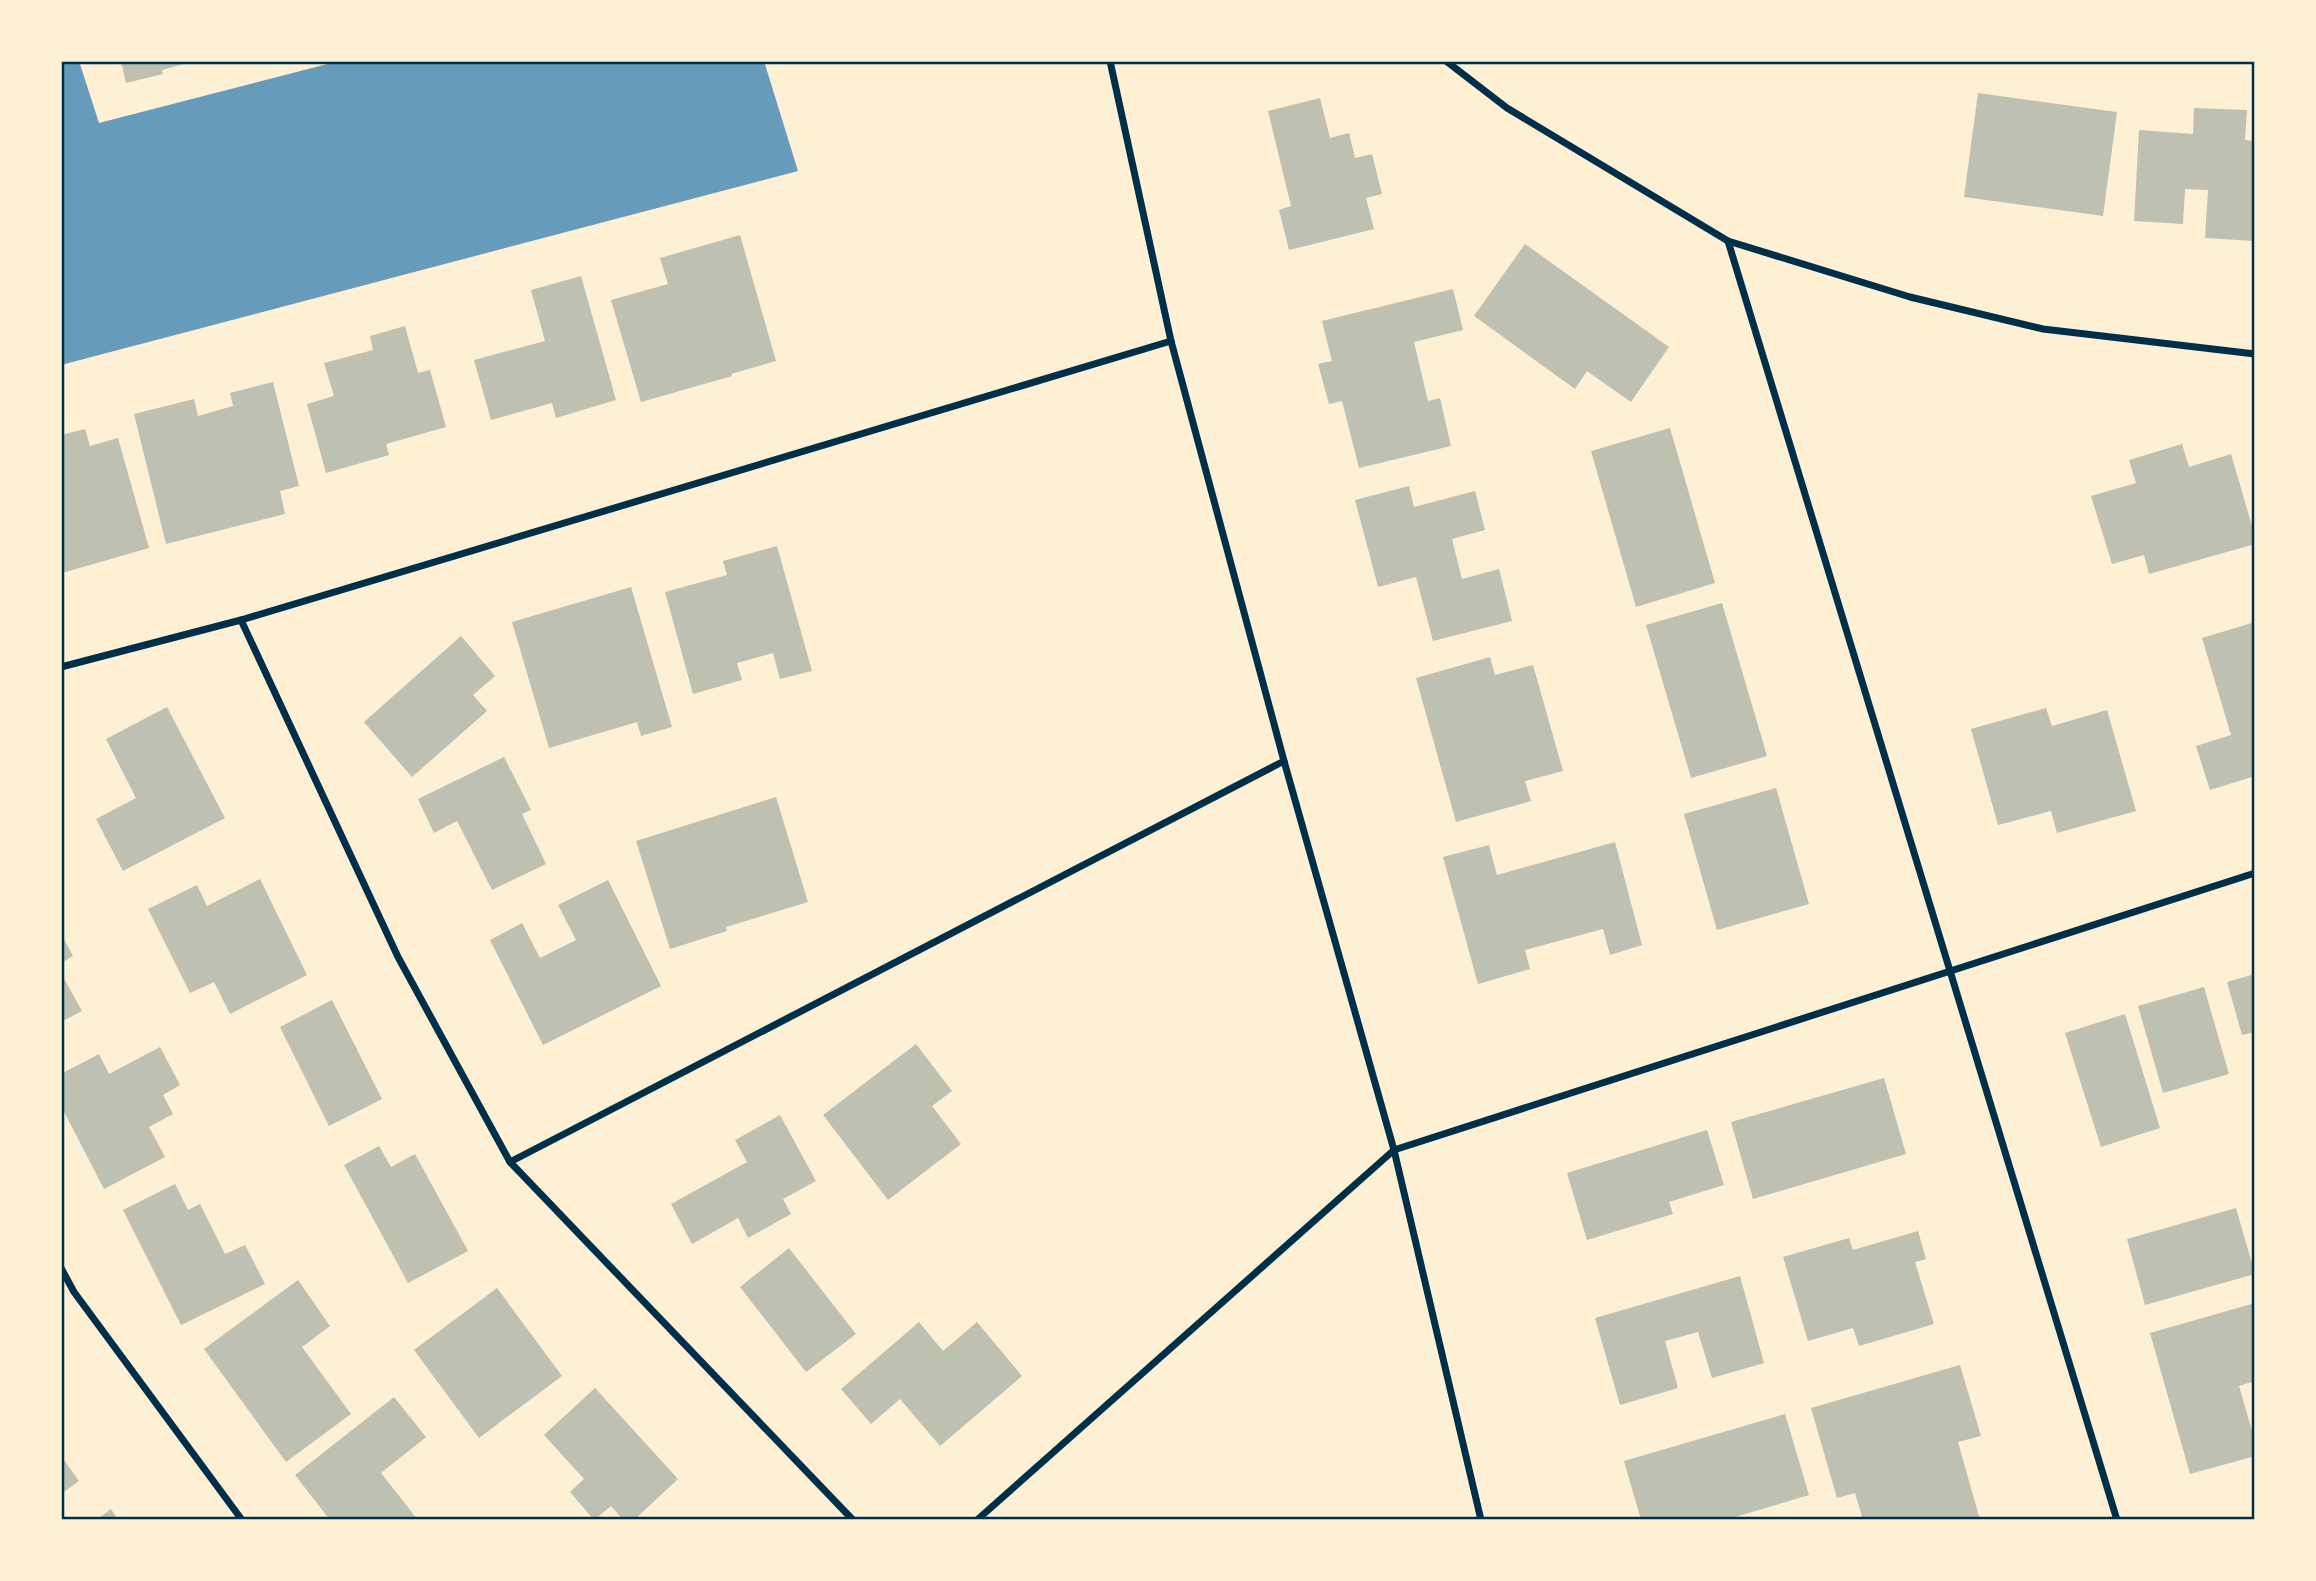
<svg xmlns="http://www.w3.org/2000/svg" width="2316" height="1581" font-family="Commissioner,sans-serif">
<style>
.water{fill:#669bbc}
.building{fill:#bec0b2}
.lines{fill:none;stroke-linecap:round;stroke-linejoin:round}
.minor{stroke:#003049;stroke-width:7}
.neatline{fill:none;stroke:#003049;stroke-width:2.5}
</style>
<rect width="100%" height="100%" fill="#fdf0d5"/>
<!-- water -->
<polygon class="water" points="61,61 79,61 99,123 339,61 764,61 798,171 61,365"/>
<!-- building -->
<g class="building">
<polygon points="121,61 191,61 191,62 162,70 163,74 126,83"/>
<polygon points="1978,93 2117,112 2103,216 1964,197"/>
<polygon points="1320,98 1330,138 1349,133 1355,158 1372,154 1382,194 1366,198 1374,229 1289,250 1279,210 1291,206 1268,111"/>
<polygon points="2194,108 2247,110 2245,140 2255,141 2255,241 2205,238 2208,190 2185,189 2183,224 2134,221 2139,130 2193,134"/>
<polygon points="740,235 776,361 731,374 732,376 641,402 611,300 668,284 660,258"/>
<polygon points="1525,244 1669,347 1631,402 1587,371 1575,389 1474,316"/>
<polygon points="581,276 616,400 556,418 552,403 491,420 474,360 545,341 531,290"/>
<polygon points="1453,289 1463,330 1414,342 1428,401 1440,398 1451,446 1359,468 1342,401 1329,404 1318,364 1332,361 1322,321"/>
<polygon points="405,326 418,373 430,370 446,427 386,444 389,455 326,473 307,404 334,396 324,363 373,350 370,336"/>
<polygon points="273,382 299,486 280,491 285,514 166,544 134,414 194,399 198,416 233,406 230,393"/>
<polygon points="1670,428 1715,583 1636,607 1591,451"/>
<polygon points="85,429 90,446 118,438 149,548 62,573 61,435"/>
<polygon points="2182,444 2189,467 2231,454 2255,536 2255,544 2149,574 2144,555 2112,564 2091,496 2136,483 2129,460"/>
<polygon points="1409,486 1414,507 1475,491 1485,530 1452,539 1462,579 1499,569 1512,621 1433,641 1416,577 1378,587 1355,500"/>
<polygon points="777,546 812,671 780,679 773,653 737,663 742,680 693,694 665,592 727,575 723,561"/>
<polygon points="631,587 672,727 641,736 637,722 549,748 512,622"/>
<polygon points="1722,603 1767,756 1691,778 1646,625"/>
<polygon points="2255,622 2255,776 2210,790 2196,746 2231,735 2202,638"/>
<polygon points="461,636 495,676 473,695 487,711 412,777 364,722"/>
<polygon points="1490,657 1495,675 1533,665 1563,771 1525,781 1531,801 1456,822 1416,678"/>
<polygon points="167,707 225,818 123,871 96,819 136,798 106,739"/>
<polygon points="2046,708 2052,726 2107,710 2136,811 2057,833 2051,811 1998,825 1971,729"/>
<polygon points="504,757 531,810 522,814 546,864 492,890 457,821 434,833 418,799"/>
<polygon points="1776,788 1809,904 1717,930 1684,814"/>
<polygon points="776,797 808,902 726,927 727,931 670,949 636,841"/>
<polygon points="1615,842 1642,945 1610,955 1603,929 1525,950 1530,969 1478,984 1443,857 1489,845 1497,875"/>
<polygon points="260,879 307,975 230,1014 214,982 190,993 148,909 197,885 207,906"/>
<polygon points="608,880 661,986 543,1045 490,940 522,923 540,958 576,940 558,905"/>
<polygon points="61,934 73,956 61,963"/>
<polygon points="61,973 82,1011 61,1022"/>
<polygon points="2255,974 2255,1032 2242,1035 2227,982"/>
<polygon points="2204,987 2229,1074 2163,1093 2138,1006"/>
<polygon points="332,1000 382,1099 329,1126 280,1027"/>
<polygon points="2125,1014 2160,1128 2101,1147 2065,1033"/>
<polygon points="916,1044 952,1091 932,1106 961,1144 888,1200 823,1115"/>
<polygon points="160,1047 180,1085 163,1095 173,1114 149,1127 165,1157 104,1189 61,1106 61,1074 99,1054 109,1074"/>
<polygon points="1884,1078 1906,1154 1753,1199 1731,1122"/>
<polygon points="780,1115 816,1181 783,1199 791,1214 748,1238 738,1218 692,1244 671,1204 747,1162 735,1140"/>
<polygon points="1707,1130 1724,1185 1669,1202 1673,1214 1587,1240 1567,1173"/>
<polygon points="379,1146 391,1167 415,1154 468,1251 408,1283 344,1165"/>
<polygon points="175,1184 188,1210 200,1204 225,1254 245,1245 265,1284 181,1325 123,1210"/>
<polygon points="2236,1208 2255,1274 2145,1305 2127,1239"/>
<polygon points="1918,1231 1926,1259 1915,1262 1934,1324 1859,1346 1853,1328 1808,1341 1783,1257 1849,1238 1853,1250"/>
<polygon points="789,1248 856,1334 806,1372 740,1287"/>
<polygon points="1740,1276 1764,1363 1712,1378 1698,1332 1665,1341 1678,1388 1620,1405 1595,1318"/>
<polygon points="298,1280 330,1326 302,1347 351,1414 286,1462 204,1349"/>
<polygon points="497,1288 562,1376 479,1438 414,1350"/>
<polygon points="2255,1303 2255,1381 2239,1386 2255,1441 2255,1456 2190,1474 2150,1333"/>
<polygon points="919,1322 943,1351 977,1322 1022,1376 940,1446 900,1399 871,1424 841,1389"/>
<polygon points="1960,1365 1981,1436 1958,1442 1980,1520 1863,1520 1855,1493 1837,1498 1811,1408"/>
<polygon points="595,1388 678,1479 634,1520 623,1520 611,1506 594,1520 570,1492 584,1479 544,1435"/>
<polygon points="394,1397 426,1437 381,1473 418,1520 330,1520 295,1475"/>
<polygon points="1785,1414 1809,1495 1725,1520 1641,1520 1624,1461"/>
<polygon points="61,1456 79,1481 61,1494"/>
<polygon points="111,1509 118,1520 96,1520"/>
</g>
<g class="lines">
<!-- minor -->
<g class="minor">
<polyline points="1110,61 1171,341 1284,761 1394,1150 1481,1520"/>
<polyline points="1446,61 1507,108 1728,241 1910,297 2043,329 2255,354"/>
<polyline points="1728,241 2117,1520"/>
<polyline points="241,620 398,957 510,1162 853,1520"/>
<polyline points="61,667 241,620 1171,341"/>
<polyline points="510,1162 1284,761"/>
<polyline points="61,1268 74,1292 242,1520"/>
<polyline points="977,1520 1394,1150 2255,873"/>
</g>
</g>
<!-- border -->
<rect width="2316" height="1581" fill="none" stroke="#fdf0d5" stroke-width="126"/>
<rect x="63" y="63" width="2190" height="1455" class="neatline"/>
</svg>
